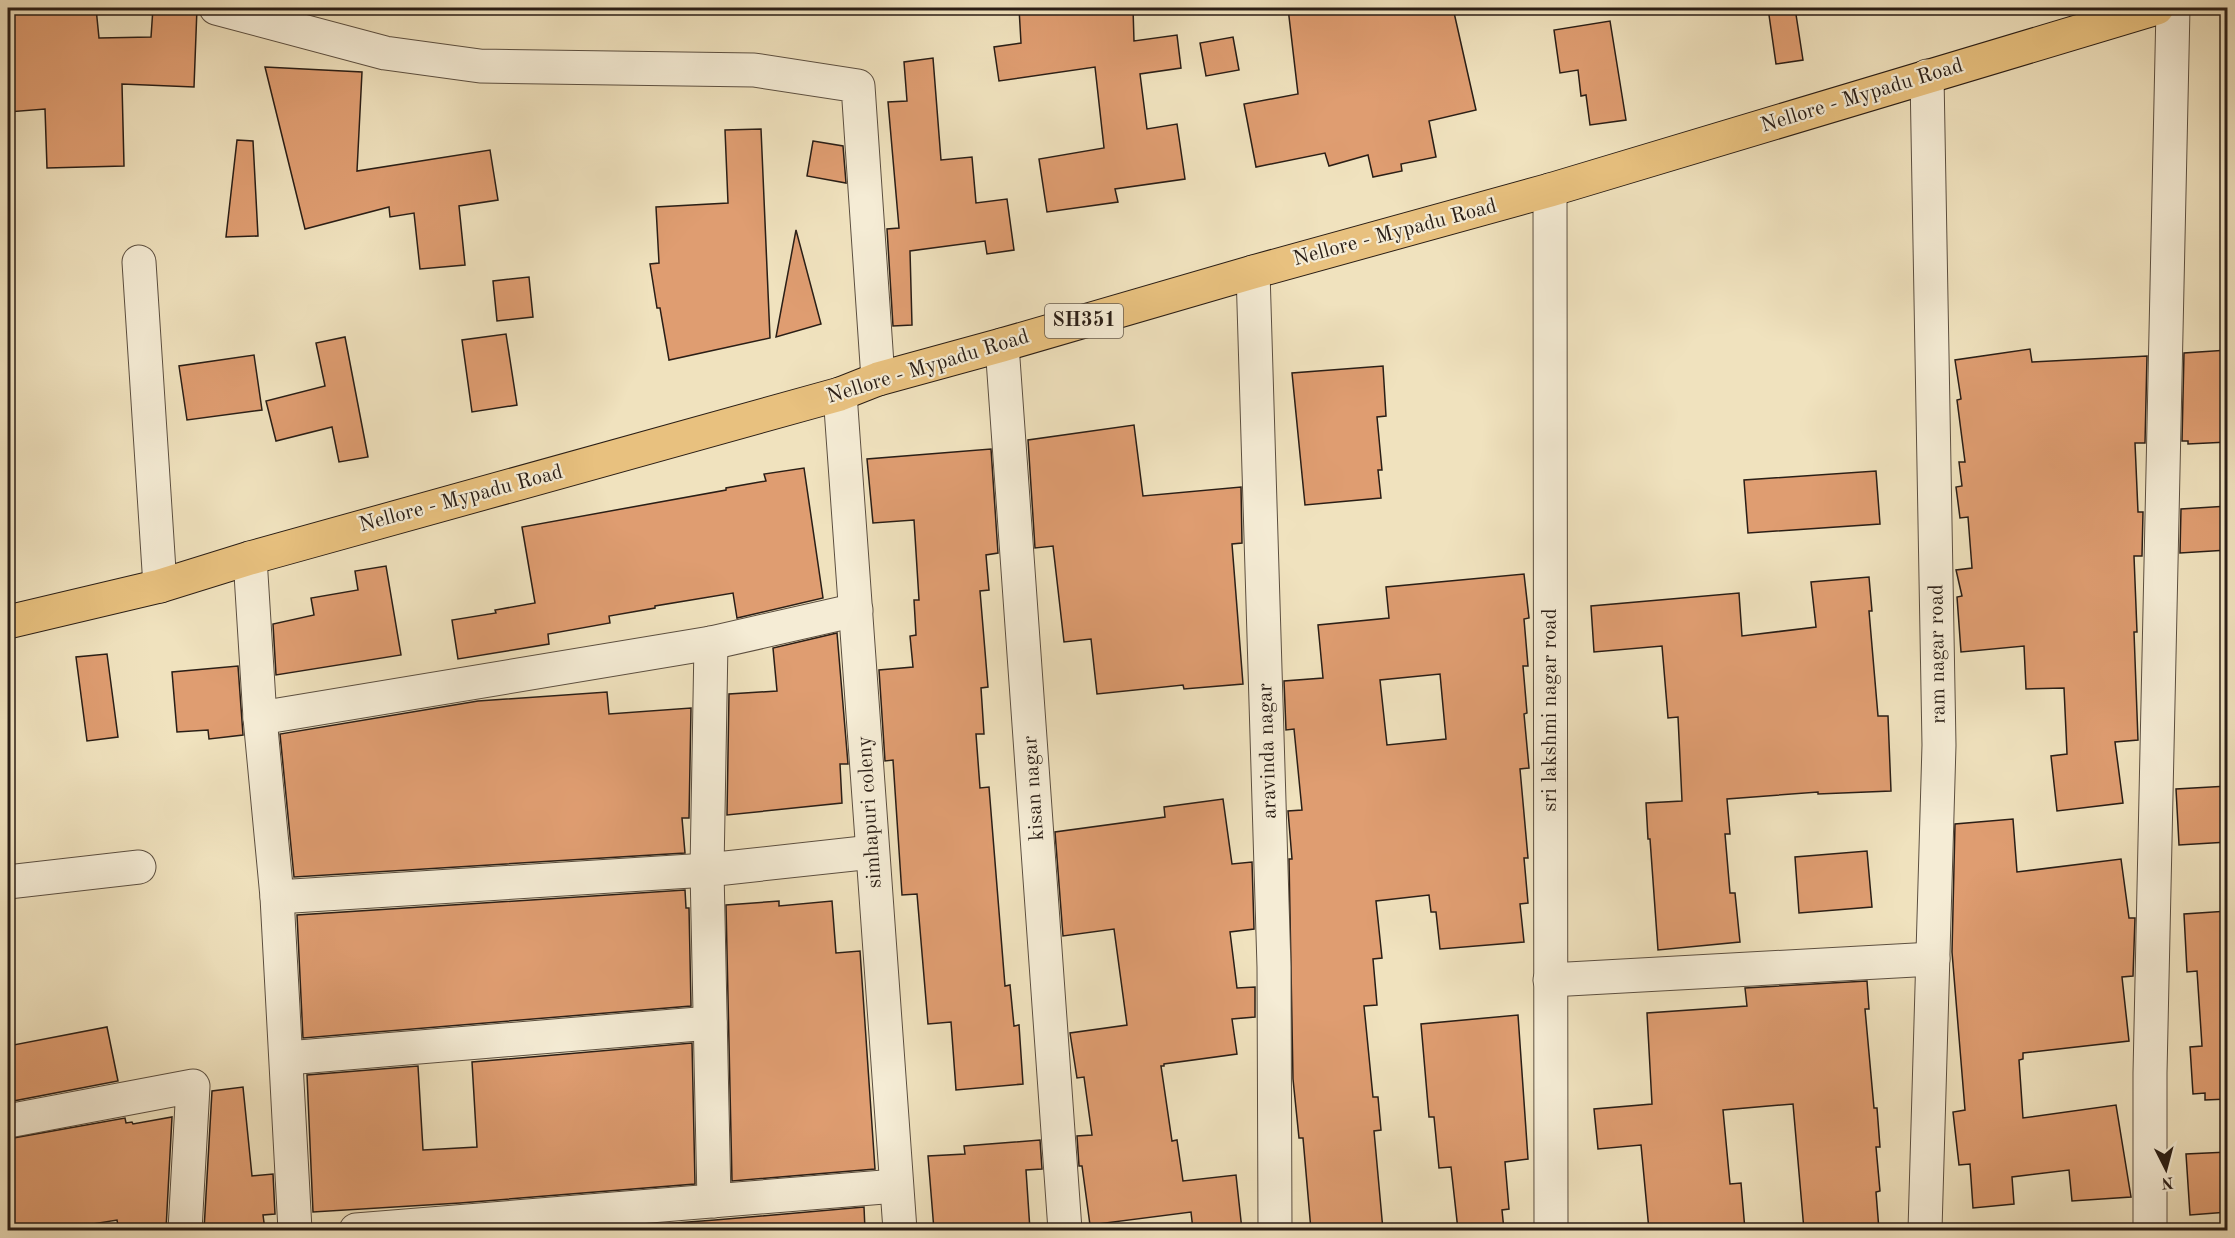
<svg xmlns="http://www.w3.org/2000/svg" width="2235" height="1238" font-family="'Old Standard TT',serif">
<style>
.building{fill:#df9d71;stroke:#2a1e16;stroke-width:1.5;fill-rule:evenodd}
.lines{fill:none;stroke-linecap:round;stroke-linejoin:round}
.minor-casing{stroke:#5c4f40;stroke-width:35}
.tertiary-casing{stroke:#5c4f40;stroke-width:35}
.primary-casing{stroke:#2a1e16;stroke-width:35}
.minor{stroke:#f5ecd5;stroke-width:33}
.tertiary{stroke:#f5ecd5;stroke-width:33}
.primary{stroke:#e8c17f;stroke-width:33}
.labels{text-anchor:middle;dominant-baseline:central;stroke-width:4.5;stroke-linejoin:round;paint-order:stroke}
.shield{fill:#f5ecd5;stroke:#675c4f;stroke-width:1.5}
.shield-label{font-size:20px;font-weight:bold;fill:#2a1e16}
.street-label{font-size:21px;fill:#2a1e16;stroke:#f5ecd5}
</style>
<rect width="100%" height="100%" fill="#f0e2be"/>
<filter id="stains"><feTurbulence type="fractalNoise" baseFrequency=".00333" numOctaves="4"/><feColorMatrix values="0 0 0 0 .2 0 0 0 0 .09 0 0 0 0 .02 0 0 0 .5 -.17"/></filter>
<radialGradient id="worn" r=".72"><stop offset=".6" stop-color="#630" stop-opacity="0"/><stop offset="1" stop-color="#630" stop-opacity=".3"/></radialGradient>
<!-- building -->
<g class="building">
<polygon points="8,8 96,8 99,38 151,37 153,8 197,8 194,87 122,84 124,166 47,168 45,109 8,112"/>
<polygon points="1019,8 1133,8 1134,41 1177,35 1181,68 1140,74 1147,129 1177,124 1185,179 1115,189 1118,202 1047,212 1039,159 1104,148 1095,67 999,81 994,47 1021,43"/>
<polygon points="1288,8 1453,8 1476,110 1429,121 1436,157 1401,164 1402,171 1373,177 1368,155 1329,166 1325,153 1256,167 1244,104 1298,94"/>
<polygon points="1768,8 1795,8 1803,60 1776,64"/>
<polygon points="1610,21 1626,120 1590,125 1586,95 1581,96 1578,70 1560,73 1554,30"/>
<polygon points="1233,37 1239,70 1206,76 1200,43"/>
<polygon points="933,58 941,160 972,157 976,203 1007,199 1014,250 987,254 985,241 910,251 912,325 893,326 887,229 899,228 888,102 907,101 904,62"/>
<polygon points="265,67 362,72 357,171 490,150 498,200 459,206 465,265 420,269 414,213 390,217 389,207 305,229"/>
<polygon points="761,129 770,338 669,360 660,308 657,308 650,264 659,263 656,207 728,203 725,130"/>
<polygon points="237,140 253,141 258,236 226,237"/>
<polygon points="813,141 843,146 846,183 807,176"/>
<polygon points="796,230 821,324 776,337"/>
<polygon points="529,277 533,317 497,321 493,281"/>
<polygon points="506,334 517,405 472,412 462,340"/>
<polygon points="345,337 368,457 339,462 332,427 276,441 266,401 325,386 316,343"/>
<polygon points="2030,349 2032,362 2147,356 2145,443 2135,443 2138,512 2143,512 2142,556 2134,556 2137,632 2134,632 2138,740 2115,742 2123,803 2057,811 2051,756 2067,754 2064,688 2026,689 2024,646 1961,652 1957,597 1962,596 1956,570 1972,568 1968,517 1960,518 1956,487 1962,486 1959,462 1965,462 1957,400 1961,399 1955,360"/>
<polygon points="2228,350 2228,442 2188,444 2188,441 2182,441 2184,353"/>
<polygon points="254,355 262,410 187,420 179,366"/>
<polygon points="1383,366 1386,416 1377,417 1382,470 1378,470 1381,498 1305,505 1292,373"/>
<polygon points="1134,425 1143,496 1241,487 1242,543 1232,544 1243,684 1184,689 1183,685 1097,694 1091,639 1064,642 1053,546 1035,548 1028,440"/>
<polygon points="991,449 998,553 986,555 989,590 980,591 988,687 981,688 984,734 976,734 980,788 989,787 1005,986 1010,985 1014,1026 1019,1025 1023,1084 956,1090 951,1022 928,1024 917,894 902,895 893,760 885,761 879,670 913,667 910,636 916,635 914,600 919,600 914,520 873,523 867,459"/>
<polygon points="804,468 823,598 737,618 733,593 655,606 655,608 609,616 610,623 548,634 549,644 458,659 452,620 496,613 495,610 535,603 522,527 726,490 726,488 766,481 764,474"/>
<polygon points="1876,471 1880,524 1748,533 1744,480"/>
<polygon points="2228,506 2228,550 2180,553 2181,509"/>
<polygon points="386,566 401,655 276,675 273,624 314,615 311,598 358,590 355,571"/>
<path d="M1524 574 1529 618 1524 619 1528 666H1523L1527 713 1524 714 1529 768 1520 769 1528 858H1524L1528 903 1520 904 1524 942 1440 949 1436 912H1431L1429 895 1376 901 1382 958 1373 959 1377 1005 1364 1006 1373 1097H1378L1381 1130 1374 1131 1383 1230H1311L1303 1138H1299L1293 1079 1289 859H1292L1288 811 1302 810 1294 729 1286 730 1284 681 1323 678 1318 625 1389 618 1386 587ZM1440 674 1446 739 1387 745 1380 680Z"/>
<polygon points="1869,577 1872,611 1869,611 1878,716 1888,716 1891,791 1818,794 1818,792 1727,799 1730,834 1725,834 1730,893 1735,893 1740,942 1658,950 1650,839 1648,839 1646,803 1682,801 1678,717 1668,718 1662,646 1594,652 1591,606 1739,593 1742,636 1816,627 1811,582"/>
<polygon points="837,633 848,764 840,764 842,803 727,815 729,694 777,691 773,648"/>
<polygon points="107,654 118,737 87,741 76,657"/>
<polygon points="238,666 243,735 209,739 208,730 177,732 172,672"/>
<polygon points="607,692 609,714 691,708 689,818 682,818 685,853 294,877 280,734 478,701"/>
<polygon points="2228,786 2228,842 2179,845 2176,789"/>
<polygon points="1223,799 1232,864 1252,862 1254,929 1230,932 1237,988 1255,987 1255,1017 1232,1019 1237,1054 1164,1064 1164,1066 1161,1066 1172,1141 1177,1140 1183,1181 1236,1175 1242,1230 1193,1230 1191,1212 1090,1225 1082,1166 1079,1166 1077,1136 1092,1135 1084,1077 1077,1078 1070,1033 1127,1025 1114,929 1063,936 1055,832 1165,817 1164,807"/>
<polygon points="2013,819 2017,872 2121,859 2129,918 2135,918 2133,976 2122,977 2129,1041 2023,1053 2023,1059 2019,1060 2023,1118 2116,1105 2131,1197 2072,1201 2069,1170 2012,1177 2014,1204 1973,1208 1970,1164 1959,1165 1953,1112 1965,1110 1952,952 1955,824"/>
<polygon points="1867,851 1872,907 1799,913 1795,857"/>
<polygon points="685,890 686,908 689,908 691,1006 303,1038 297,915"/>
<polygon points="779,901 779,906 832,901 836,953 860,951 875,1169 732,1181 726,905"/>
<polygon points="2228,911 2228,1099 2205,1100 2205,1093 2193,1094 2190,1047 2202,1046 2197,971 2187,972 2184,914"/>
<polygon points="1867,981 1869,1009 1865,1009 1874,1108 1877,1108 1880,1147 1876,1147 1880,1191 1876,1192 1879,1230 1804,1230 1793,1104 1723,1110 1730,1184 1741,1183 1745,1230 1649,1230 1641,1145 1598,1149 1594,1109 1652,1104 1647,1013 1747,1006 1745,988"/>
<polygon points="1518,1015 1528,1159 1505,1162 1509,1209 1502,1210 1504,1230 1458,1230 1451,1167 1439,1168 1434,1117 1429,1117 1421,1024"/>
<polygon points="107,1027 118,1081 8,1102 8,1046"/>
<polygon points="692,1043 695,1184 460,1203 313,1212 307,1075 418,1066 423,1150 477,1147 472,1062"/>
<polygon points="243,1087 252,1176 273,1174 275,1214 263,1215 265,1230 204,1230 212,1091"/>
<polygon points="172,1117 166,1229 119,1230 117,1220 55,1230 8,1230 8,1139 125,1118 126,1123 132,1122 133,1124"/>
<polygon points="1040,1140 1042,1169 1026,1170 1030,1230 934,1230 928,1156 965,1154 964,1146"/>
<polygon points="2228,1152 2228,1212 2190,1215 2186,1154"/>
<polygon points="864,1207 865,1230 581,1230 715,1220"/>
</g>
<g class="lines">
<!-- minor casing -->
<g class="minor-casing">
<g id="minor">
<polyline points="216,8 385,53 480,66 754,70 858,86 878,379"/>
<polyline points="1550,190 1551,1230"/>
<polyline points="139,262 160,586"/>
<polyline points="1253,272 1274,967 1275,1230"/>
<polyline points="1002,345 1065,1230"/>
<polyline points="250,558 260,718 277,897 295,1230"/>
<polyline points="711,643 707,870 714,1201"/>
<polyline points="260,718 711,643 856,610"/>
<polyline points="8,882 139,867"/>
<polyline points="277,897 707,870 872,852"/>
<polyline points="1550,980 1933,959"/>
<polyline points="287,1058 710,1023"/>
<polyline points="8,1121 193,1086 185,1230"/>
<polyline points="356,1230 896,1186"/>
<polyline points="1925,1230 1939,745 1927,76"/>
<polyline points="2150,1230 2150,1073 2173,8"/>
</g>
</g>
<!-- tertiary casing -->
<g class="tertiary-casing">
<polyline id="tertiary" points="840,394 900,1230"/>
</g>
<!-- primary casing -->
<g class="primary-casing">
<polyline id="primary" points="8,622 160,586 250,558 840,394 878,379 1002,345 1253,272 1550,190 2157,8"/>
</g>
<!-- minor -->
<use href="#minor" class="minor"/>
<!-- tertiary -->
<use href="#tertiary" class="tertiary"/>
<!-- primary -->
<use href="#primary" class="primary"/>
</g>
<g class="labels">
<!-- shield labels -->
<rect class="shield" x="1045" y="304" width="78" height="34" rx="4.5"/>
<g class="shield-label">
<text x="1084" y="321">SH351</text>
</g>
<!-- street labels -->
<g class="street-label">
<text transform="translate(1862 96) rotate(-17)">Nellore - Mypadu Road</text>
<text transform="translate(1395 233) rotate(-15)">Nellore - Mypadu Road</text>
<text transform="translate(928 367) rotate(-17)">Nellore - Mypadu Road</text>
<text transform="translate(461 499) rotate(-15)">Nellore - Mypadu Road</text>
<text transform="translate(1938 654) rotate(-91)">ram nagar road</text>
<text transform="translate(1550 710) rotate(-90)">sri lakshmi nagar road</text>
<text transform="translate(1268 751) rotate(-92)">aravinda nagar</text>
<text transform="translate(1034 788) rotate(-94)">kisan nagar</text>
<text transform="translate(870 812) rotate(-94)">simhapuri coleny</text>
</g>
</g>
<!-- margin -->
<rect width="2235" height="1238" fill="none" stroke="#f0e2be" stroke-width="30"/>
<rect x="9" y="9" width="2217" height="1220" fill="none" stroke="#2a1e16" stroke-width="3"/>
<rect x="15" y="15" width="2205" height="1208" fill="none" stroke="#2a1e16" stroke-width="1.5"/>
<!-- north arrow -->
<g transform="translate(2166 1169) rotate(174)" stroke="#f5ecd5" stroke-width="4.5" paint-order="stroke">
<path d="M0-4.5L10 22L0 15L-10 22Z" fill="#2a1e16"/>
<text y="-9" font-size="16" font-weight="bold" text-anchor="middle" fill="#2a1e16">N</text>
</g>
<rect width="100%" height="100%" filter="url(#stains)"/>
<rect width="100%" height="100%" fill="url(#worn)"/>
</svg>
